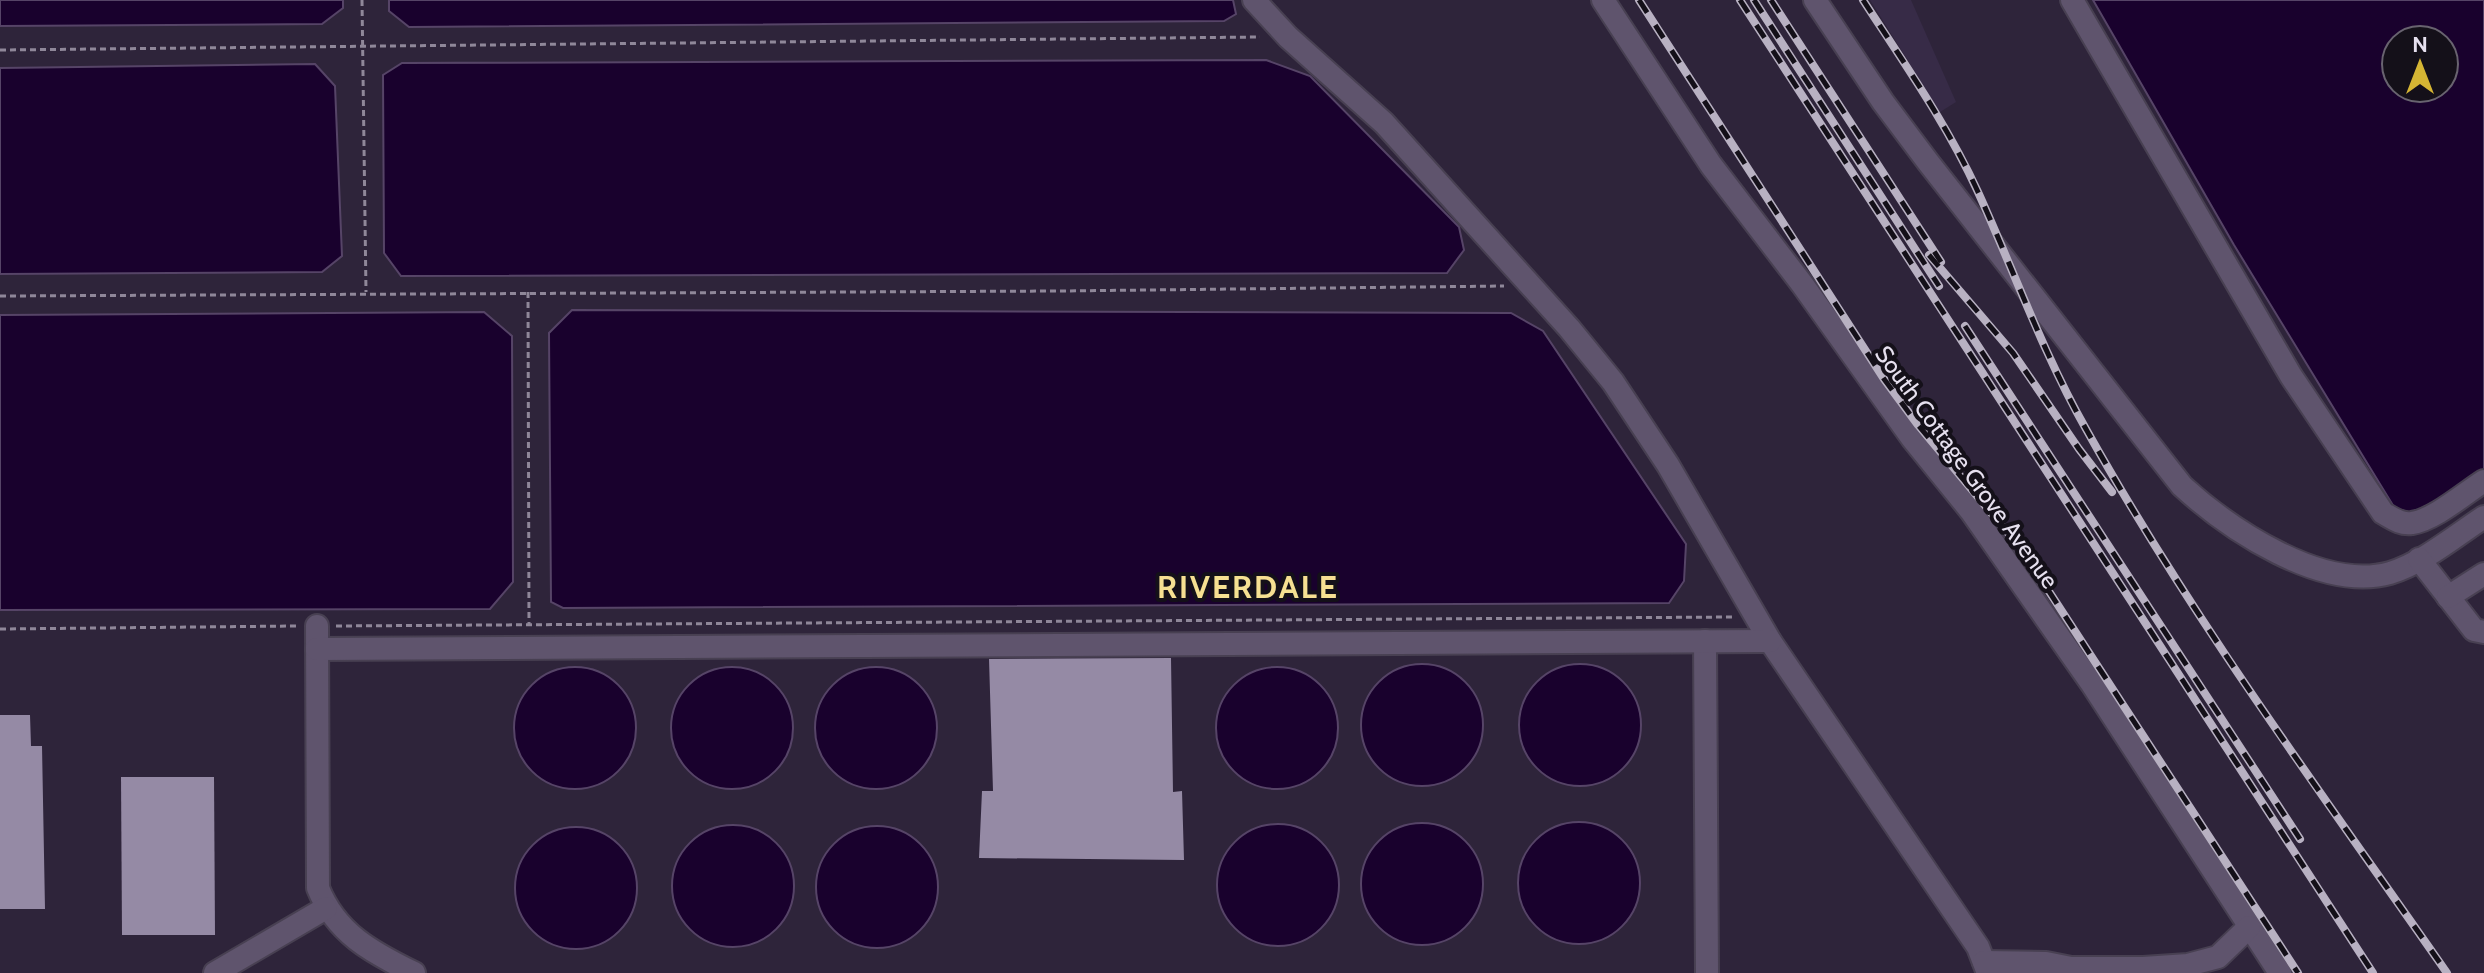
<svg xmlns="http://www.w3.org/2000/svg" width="2484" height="973" font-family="Cabin,sans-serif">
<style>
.built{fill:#372b47}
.water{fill:#19012d;stroke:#564467;stroke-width:2;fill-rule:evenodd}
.building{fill:#958aa5}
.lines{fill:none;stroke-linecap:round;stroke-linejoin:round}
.minor-casing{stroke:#484052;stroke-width:26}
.path{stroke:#8f8799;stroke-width:3;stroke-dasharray:6 4;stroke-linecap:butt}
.minor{stroke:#5f546d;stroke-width:22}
.rail-casing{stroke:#b8b1c2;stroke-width:8}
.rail{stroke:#141019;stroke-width:5;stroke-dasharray:15;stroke-linecap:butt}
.labels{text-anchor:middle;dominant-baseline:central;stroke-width:8;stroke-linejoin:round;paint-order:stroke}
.street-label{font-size:24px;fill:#e6e0ef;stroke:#141019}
.district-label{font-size:32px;font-weight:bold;letter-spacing:2px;fill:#f6e092;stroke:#141019}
</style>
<rect width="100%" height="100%" fill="#2e243a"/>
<!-- built -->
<polygon class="built" points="1870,0 1911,0 1956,102 1940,112"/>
<!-- water -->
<g class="water">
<polygon points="0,0 343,0 343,8 322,24 0,26"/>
<polygon points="389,0 1233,0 1236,14 1224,21 409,27 389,11"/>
<path d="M2093 0H2484V470L2417 513H2403L2394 507 2234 245ZM2396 40H2444V88H2396Z"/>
<polygon points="1266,60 1310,76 1459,227 1464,250 1447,273 401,276 384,253 383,75 402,63"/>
<polygon points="315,64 335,86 342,256 322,272 0,274 0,68"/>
<polygon points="572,310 1511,313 1543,331 1686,544 1684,581 1669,603 563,608 551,602 549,333"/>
<polygon points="484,312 512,336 513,582 490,609 0,610 0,315"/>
<circle cx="1580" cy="725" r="61"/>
<circle cx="1422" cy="725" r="61"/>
<circle cx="1277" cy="728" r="61"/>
<circle cx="575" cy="728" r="61"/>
<circle cx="732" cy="728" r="61"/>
<circle cx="876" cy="728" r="61"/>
<circle cx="1579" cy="883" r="61"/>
<circle cx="1422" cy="884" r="61"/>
<circle cx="1278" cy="885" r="61"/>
<circle cx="733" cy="886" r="61"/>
<circle cx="877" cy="887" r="61"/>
<circle cx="576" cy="888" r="61"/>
</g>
<!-- building -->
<g class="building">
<polygon points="1171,658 1173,792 1182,791 1184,860 979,858 982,791 993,791 989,659"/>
<polygon points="0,715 30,715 31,746 42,746 45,909 0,909"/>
<polygon points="121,777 214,777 215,935 122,935"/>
</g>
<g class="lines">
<!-- minor casing -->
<g class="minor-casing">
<g id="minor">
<polyline points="1254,0 1288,37 1384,123 1569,328 1613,382 1668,465 1770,641 1978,947 1988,973"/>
<polyline points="1603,0 1711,165 1802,284 1912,438 1971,511 2092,684 2280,973"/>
<path d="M1815 0 1883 102 1928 162 2182 486C2229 529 2322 592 2390 573 2423 563 2455 536 2484 517"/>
<path d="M2072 0 2291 376 2383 513C2392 518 2401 525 2412 523 2434 520 2465 493 2484 481"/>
<polyline points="2419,559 2474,630 2484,632"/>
<polyline points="2448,597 2484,574"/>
<path d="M317 626 318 888C336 933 371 952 414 973"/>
<polyline points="1705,641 1707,973"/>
<polyline points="317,649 1770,641"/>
<polyline points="1984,962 2046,963 2071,968 2143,968 2188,965 2218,957 2249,927"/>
<polyline points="215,973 326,908"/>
</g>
</g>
<!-- path -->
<g class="path">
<polyline points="362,0 366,292"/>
<polyline points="0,50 1260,37"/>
<polyline points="528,292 529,625"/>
<polyline points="0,296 1059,291 1504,286"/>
<polyline points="336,626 1732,617"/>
<polyline points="0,629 296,626"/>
</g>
<!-- minor -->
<use href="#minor" class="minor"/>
<!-- rail casing -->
<g class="rail-casing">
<g id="rail">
<polyline points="1639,0 1884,379 1918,425 2022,550 2298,973"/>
<polyline points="1740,0 2373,973"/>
<polyline points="1754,0 1939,286"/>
<polyline points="1771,0 1941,262"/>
<path d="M1863 0C1904 63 1947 124 1978 192 2014 271 2043 353 2086 429 2192 619 2323 795 2447 973"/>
<polyline points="1929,255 2013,353 2079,449 2112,492"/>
<polyline points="1965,326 2300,839"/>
</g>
</g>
<!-- rail -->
<use href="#rail" class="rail"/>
</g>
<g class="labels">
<!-- street labels -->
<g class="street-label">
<text transform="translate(1967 467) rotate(54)">South Cottage Grove Avenue</text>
</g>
<!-- district labels -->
<g class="district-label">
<text x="1248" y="586">RIVERDALE</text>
</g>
</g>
<!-- north arrow -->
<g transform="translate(2420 64)"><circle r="38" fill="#141019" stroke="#68636f" stroke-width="2"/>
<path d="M0-6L14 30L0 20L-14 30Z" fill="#d5b534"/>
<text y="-12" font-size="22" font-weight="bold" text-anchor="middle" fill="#e6e0ef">N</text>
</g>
</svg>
